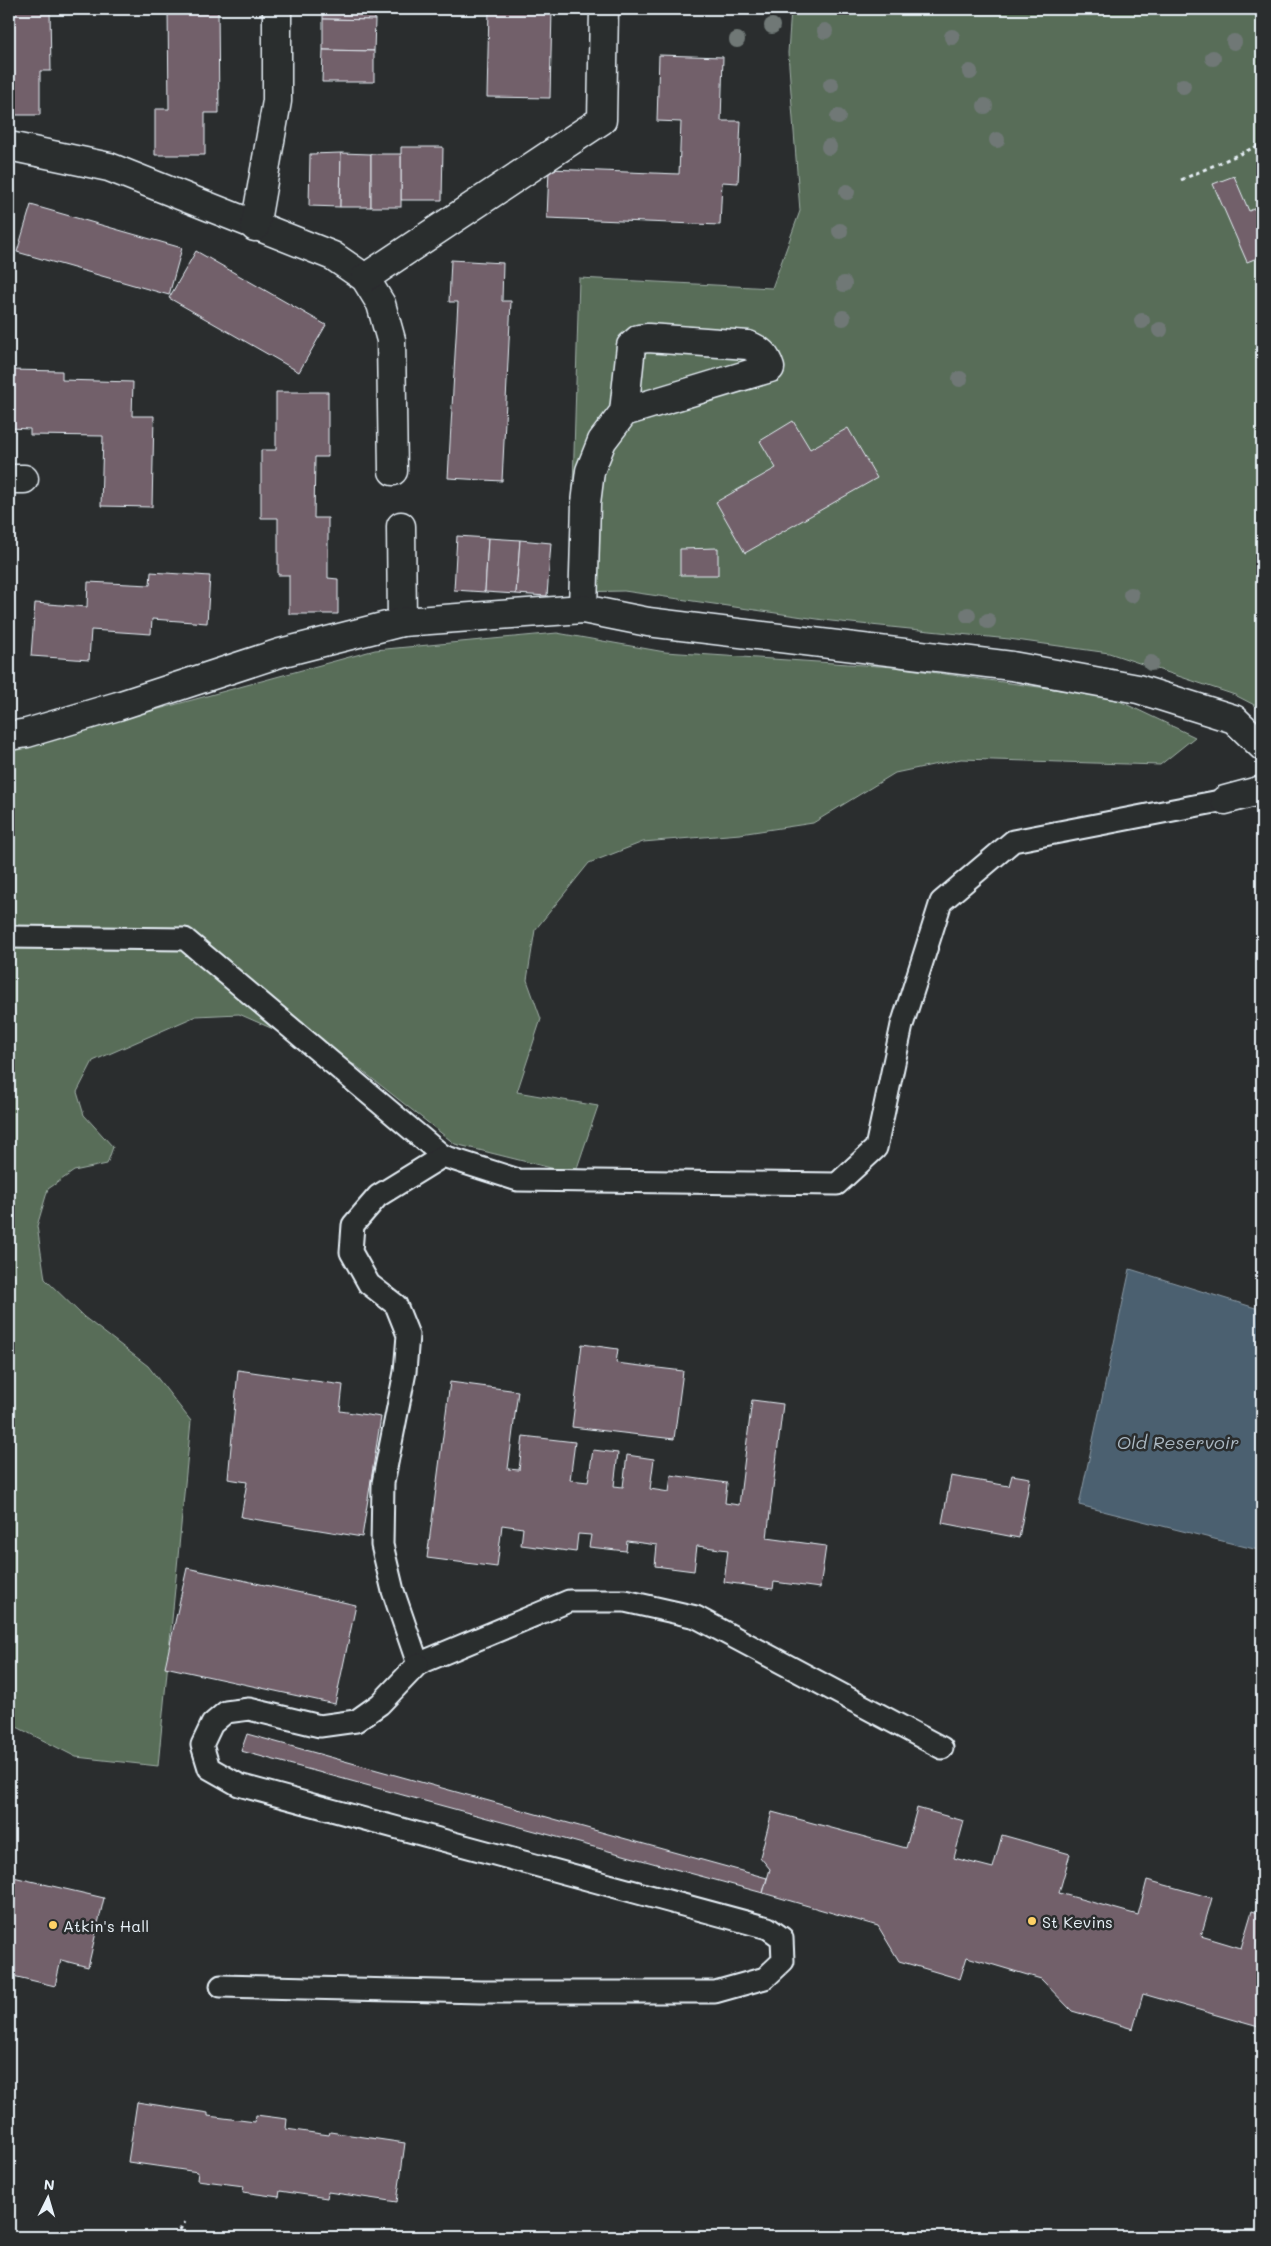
<svg xmlns="http://www.w3.org/2000/svg" width="1271" height="2246" font-family="Mali,sans-serif">
<style>
.green{fill:#596d58;stroke:#a0afa8}
.water{fill:#4c606f;stroke:#8a9aa6}
.building{fill:#72616b;stroke:#e8f1f8}
.lines{fill:none;stroke-linecap:round;stroke-linejoin:round}
.service-casing{stroke:#e8f1f8;stroke-width:25}
.minor-casing{stroke:#e8f1f8;stroke-width:31}
.path{stroke:#e8f1f8;stroke-width:3;stroke-dasharray:4 4;stroke-linecap:butt}
.service{stroke:#2a2d2e;stroke-width:21}
.minor{stroke:#2a2d2e;stroke-width:28}
.tree{fill:#6f7876}
.poi-dot{fill:#ffd166;stroke:#2a2d2e;stroke-width:2}
.labels{text-anchor:middle;dominant-baseline:central;stroke-width:5;stroke-linejoin:round;paint-order:stroke}
.poi-label{font-size:16px;fill:#e8f1f8;stroke:#2a2d2e;text-anchor:start}
.water-label{font-size:18px;font-style:italic;fill:#aab7c1;stroke:#2a2d2e}
</style>
<rect width="100%" height="100%" fill="#2a2d2e"/>
<filter id="ink" filterUnits="userSpaceOnUse"><feTurbulence type="fractalNoise" baseFrequency=".02" numOctaves="2"/><feDisplacementMap in="SourceGraphic" scale="10" xChannelSelector="R" yChannelSelector="G"/><feConvolveMatrix kernelMatrix="1 2 1 2 8 2 1 2 1" color-interpolation-filters="sRGB"/></filter>
<g filter="url(#ink)">
<!-- green -->
<g class="green">
<polygon points="791,9 1262,9 1262,709 1235,695 1109,653 1009,639 831,621 624,591 570,592 579,278 772,288 800,211 788,53"/>
<polygon points="557,633 665,652 894,667 1111,697 1195,737 1160,765 961,759 895,773 813,823 740,834 643,842 589,863 535,930 527,980 541,1019 517,1092 598,1106 575,1174 455,1144 355,1065 239,1014 196,1016 93,1061 77,1092 84,1115 113,1147 107,1164 74,1171 48,1189 37,1226 45,1279 84,1317 148,1366 191,1421 158,1766 76,1757 9,1723 9,750 375,650"/>
</g>
<!-- water -->
<polygon class="water" points="1130,1269 1262,1310 1262,1551 1079,1505"/>
<!-- building -->
<g class="building">
<polygon points="9,9 50,9 51,71 40,71 40,115 9,115"/>
<polygon points="168,9 218,9 219,113 205,113 205,155 155,155 155,109 169,109"/>
<polygon points="323,9 375,9 375,20 323,19"/>
<polygon points="489,9 552,9 550,98 487,97"/>
<polygon points="323,19 375,20 374,51 323,50"/>
<polygon points="323,50 374,51 374,82 322,82"/>
<polygon points="659,55 723,57 721,121 741,121 738,183 722,182 720,225 547,218 549,169 679,174 681,122 657,121"/>
<polygon points="401,147 443,147 442,200 401,200"/>
<polygon points="341,153 340,207 309,206 310,154"/>
<polygon points="341,153 371,154 371,207 340,207"/>
<rect x="371" y="154" width="30" height="53"/>
<polygon points="1234,176 1249,211 1262,205 1262,256 1247,262 1213,184"/>
<polygon points="9,198 14,198 13,248 9,248"/>
<polygon points="31,205 182,248 169,295 17,252"/>
<polygon points="196,251 326,325 299,372 169,298"/>
<polygon points="451,260 503,263 502,301 511,301 502,481 448,478 458,302 449,302"/>
<polygon points="9,370 62,371 62,380 133,382 132,416 154,416 152,507 101,506 103,436 30,435 30,429 9,428"/>
<polygon points="276,392 328,392 328,457 315,457 314,518 328,518 328,578 338,579 338,614 289,614 289,575 278,575 278,518 261,518 261,450 276,450"/>
<polygon points="793,421 810,449 848,428 877,478 745,553 716,502 776,468 760,441"/>
<polygon points="457,536 488,538 485,592 454,590"/>
<polygon points="488,538 520,540 516,594 485,592"/>
<polygon points="520,540 551,543 547,596 516,594"/>
<polygon points="718,548 718,575 680,575 680,549"/>
<polygon points="151,572 210,576 207,623 152,619 151,634 91,630 89,660 31,656 35,603 87,607 88,582 150,585"/>
<polygon points="582,1344 618,1349 616,1363 683,1371 674,1439 572,1427"/>
<polygon points="238,1370 343,1385 340,1411 381,1417 362,1537 241,1517 247,1482 228,1479"/>
<polygon points="450,1382 518,1391 508,1469 519,1470 523,1436 575,1442 570,1480 588,1482 593,1450 618,1453 614,1486 623,1487 627,1455 654,1459 650,1489 669,1492 671,1475 727,1483 725,1503 739,1505 752,1400 783,1404 767,1538 826,1546 820,1588 774,1582 773,1589 724,1582 728,1550 697,1546 694,1571 655,1566 657,1545 627,1541 626,1551 589,1547 591,1535 578,1534 576,1552 521,1545 523,1528 502,1525 497,1567 427,1558"/>
<polygon points="1012,1475 1030,1478 1019,1538 942,1523 951,1476 1009,1486"/>
<polygon points="187,1568 356,1605 335,1704 165,1667"/>
<polygon points="247,1734 767,1878 763,1893 241,1751"/>
<polygon points="917,1808 964,1821 954,1858 993,1868 1002,1835 1070,1854 1059,1893 1138,1915 1147,1880 1212,1898 1201,1936 1241,1948 1252,1911 1262,1914 1262,2028 1143,1994 1133,2029 1072,2011 1041,1979 967,1957 960,1979 899,1961 878,1926 763,1893 770,1869 760,1857 772,1812 906,1848"/>
<polygon points="9,1876 104,1898 88,1967 61,1960 55,1986 9,1975 13,1953 9,1952"/>
<polygon points="137,2102 208,2113 208,2116 255,2122 256,2115 287,2119 286,2129 329,2135 330,2132 405,2143 397,2202 328,2192 327,2198 280,2191 279,2197 243,2192 244,2186 197,2180 198,2172 128,2162"/>
</g>
<g class="lines">
<!-- service casing -->
<g class="service-casing">
<g id="service">
<polyline points="9,937 185,939 443,1156"/>
<polyline points="942,1748 696,1617 625,1601 569,1601 418,1664 393,1591 382,1545 383,1483 405,1372 408,1335 396,1305 369,1284 351,1252 353,1225 378,1196 443,1156 518,1180 837,1184 876,1148 902,1025 941,902 1013,841 1225,800"/>
<polyline points="221,1986 481,1992 715,1992 765,1978 783,1961 782,1938 768,1928 239,1785 209,1768 202,1745 212,1724 226,1712 249,1709 320,1726 356,1721 380,1704 418,1664"/>
</g>
</g>
<!-- minor casing -->
<g class="minor-casing">
<g id="minor">
<polyline points="9,146 109,167 333,256 365,278 381,304 391,340 393,471"/>
<polyline points="255,227 277,101 277,9"/>
<polyline points="365,278 602,120 604,9"/>
<polyline points="9,479 24,479"/>
<polyline points="401,526 402,622"/>
<path d="M583 609 586 503 590 471 602 441 624 412 631 346 639 339 648 338 748 345C760 350 766 355 770 368L624 412"/>
<polyline points="9,736 27,733 118,706 280,653 402,622 583,609 648,622 1012,666 1138,689 1234,719 1262,746"/>
<polyline points="1225,800 1262,790"/>
</g>
</g>
<!-- path -->
<g class="path">
<polyline points="1181,180 1262,144"/>
<polyline points="175,2237 185,2222"/>
</g>
<!-- service -->
<use href="#service" class="service"/>
<!-- minor -->
<use href="#minor" class="minor"/>
</g>
<!-- trees -->
<g class="tree">
<circle cx="772" cy="26" r="8"/>
<circle cx="825" cy="31" r="8"/>
<circle cx="952" cy="37" r="8"/>
<circle cx="737" cy="40" r="8"/>
<circle cx="1234" cy="42" r="8"/>
<circle cx="1213" cy="58" r="8"/>
<circle cx="970" cy="72" r="8"/>
<circle cx="831" cy="85" r="8"/>
<circle cx="1183" cy="86" r="8"/>
<circle cx="985" cy="106" r="8"/>
<circle cx="838" cy="117" r="8"/>
<circle cx="997" cy="140" r="8"/>
<circle cx="829" cy="147" r="8"/>
<circle cx="847" cy="192" r="8"/>
<circle cx="840" cy="231" r="8"/>
<circle cx="844" cy="284" r="8"/>
<circle cx="843" cy="318" r="8"/>
<circle cx="1142" cy="321" r="8"/>
<circle cx="1160" cy="330" r="8"/>
<circle cx="960" cy="379" r="8"/>
<circle cx="1131" cy="595" r="8"/>
<circle cx="968" cy="615" r="8"/>
<circle cx="988" cy="621" r="8"/>
<circle cx="1151" cy="663" r="8"/>
</g>
</g>
<!-- markers -->
<g class="poi-dot">
<circle cx="1032" cy="1921" r="5"/>
<circle cx="53" cy="1925" r="5"/>
</g>
<g class="labels">
<!-- poi labels -->
<g class="poi-label">
<text x="1042" y="1921">St Kevins</text>
<text x="63" y="1925">Atkin's Hall</text>
</g>
<!-- water labels -->
<g class="water-label">
<text x="1178" y="1442">Old Reservoir</text>
</g>
</g>
<!-- margin -->
<rect width="1271" height="2246" fill="none" stroke="#2a2d2e" stroke-width="30"/>
<rect x="15" y="15" width="1241" height="2216" fill="none" stroke="#e8f1f8" stroke-width="2" filter="url(#ink)"/>
<!-- north arrow -->
<g transform="translate(48 2198) rotate(5)" stroke="#2a2d2e" stroke-width="4" paint-order="stroke">
<path d="M0-4L9 19L0 12L-9 19Z" fill="#e8f1f8"/>
<text y="-8" font-size="14" font-weight="bold" text-anchor="middle" fill="#e8f1f8">N</text>
</g>
</svg>
